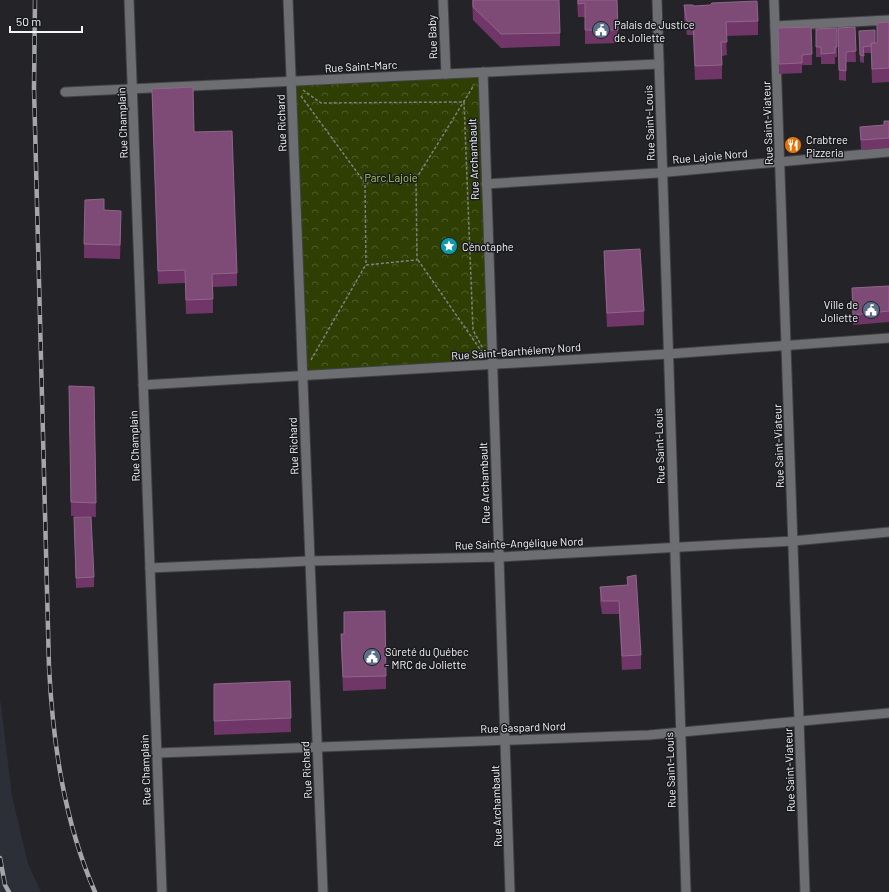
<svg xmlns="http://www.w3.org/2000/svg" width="889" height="892" font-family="Barlow,sans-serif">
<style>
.built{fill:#2d2f38}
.forest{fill:url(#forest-crowns)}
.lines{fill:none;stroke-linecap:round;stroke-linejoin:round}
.minor-casing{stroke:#404144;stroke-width:11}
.path{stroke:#808084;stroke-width:1.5;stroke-dasharray:3 2;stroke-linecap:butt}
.minor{stroke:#6d6e72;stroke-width:9}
.rail-casing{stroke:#a5a6a9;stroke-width:4.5}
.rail{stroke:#1a1b1e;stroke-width:3;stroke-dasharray:9;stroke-linecap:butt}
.wall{fill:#703668}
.building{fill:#7e4b77;stroke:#90658b}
.labels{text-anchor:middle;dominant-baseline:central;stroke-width:3;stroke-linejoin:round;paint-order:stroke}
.poi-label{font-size:11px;fill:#f3f4f7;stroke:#1a1b1e;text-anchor:start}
.street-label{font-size:11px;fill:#f3f4f7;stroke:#1a1b1e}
.park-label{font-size:11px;fill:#aace5f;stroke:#1a1b1e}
</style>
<defs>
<pattern id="forest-crowns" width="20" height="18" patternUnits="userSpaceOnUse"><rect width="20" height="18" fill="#2f3f03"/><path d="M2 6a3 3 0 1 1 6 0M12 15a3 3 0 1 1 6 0" fill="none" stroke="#4e5b28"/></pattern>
</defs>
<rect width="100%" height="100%" fill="#242428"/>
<!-- built -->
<polygon class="built" points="0,698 12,796 28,864 41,892 0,892"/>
<!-- forest -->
<polygon class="forest" points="483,72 491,365 302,375 291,81"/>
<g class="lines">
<!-- minor casing -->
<g class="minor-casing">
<g id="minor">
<polyline points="129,0 162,892"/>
<polyline points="288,0 323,892"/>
<polyline points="443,0 446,74"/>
<polyline points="657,0 686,892"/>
<polyline points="774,0 805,892"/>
<polyline points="775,26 889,20"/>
<polyline points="483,72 510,892"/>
<polyline points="65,92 659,64"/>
<polyline points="486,184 657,173 889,152"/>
<polyline points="143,385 668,354 889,338"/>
<polyline points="150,568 309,561 499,557 793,541 889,532"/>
<polyline points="157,753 649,735 889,713"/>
</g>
</g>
<!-- path -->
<g class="path">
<polyline points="303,90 321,103 464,102 473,330 482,347"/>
<polyline points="301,96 365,183 366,265 417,260 416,179 365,183"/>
<polyline points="416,179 474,85"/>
<polyline points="418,260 482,352"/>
<polyline points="311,360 365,266"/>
</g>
<!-- minor -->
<use href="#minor" class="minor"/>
<!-- rail casing -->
<g class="rail-casing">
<g id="rail">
<path d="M35 0 34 88 49 667C53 744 64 821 95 892"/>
<polyline points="0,858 5,885 9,892"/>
</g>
</g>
<!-- rail -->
<use href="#rail" class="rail"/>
</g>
<!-- wall -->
<g class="wall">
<polygon points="472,0 560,33 560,46 501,48 473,20"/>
<polygon points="577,0 617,0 618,43 585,44 585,17 578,17"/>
<polygon points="684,5 694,6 758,21 758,35 726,36 727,55 722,56 722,79 695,80 693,35 687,35 684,19"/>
<polygon points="889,22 889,82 872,83 871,53 864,53 864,63 860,62 859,31 875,43 877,43"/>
<polygon points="855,27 856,62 846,62 846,81 839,80 838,28"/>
<polygon points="778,28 812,54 812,65 802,65 802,73 779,74"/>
<polygon points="837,28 837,57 835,57 835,64 821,64 821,57 816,57 816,29"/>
<polygon points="152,89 237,273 237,286 213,287 213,313 186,314 185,283 158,284"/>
<polygon points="889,121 889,148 861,150 860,127 884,125"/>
<polygon points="104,210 121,225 120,259 84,258 84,244"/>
<polygon points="604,251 644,311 644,325 607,327 604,265"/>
<polygon points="889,286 889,322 853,325 852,288"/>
<polygon points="69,386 94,387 96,517 71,516"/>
<polygon points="74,517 94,577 94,587 76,588"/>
<polygon points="627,577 641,655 641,669 622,670 619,614 602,614 600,601 600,587 627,585"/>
<polygon points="341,634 344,634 386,676 386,689 343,691 341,648"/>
<polygon points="290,681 291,732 214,735 214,684"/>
</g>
<!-- building -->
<g class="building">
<polygon points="473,0 559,0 560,33 501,34 473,7"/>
<polygon points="578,0 617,0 618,30 585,30 585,3 578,4"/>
<polygon points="757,1 758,21 726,22 727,42 721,42 722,65 695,66 693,21 687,22 684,5 693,5 694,6 710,5 712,3"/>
<polygon points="889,22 889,68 872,69 871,43 877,43 877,23"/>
<polygon points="811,27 812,54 802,55 802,63 779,64 778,28"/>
<polygon points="855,27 856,51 846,52 846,71 839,70 838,28"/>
<polygon points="837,28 837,47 835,47 835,53 821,54 821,47 816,47 816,29"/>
<polygon points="875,30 875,43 871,43 871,46 863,47 864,56 860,55 859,31"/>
<polygon points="193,87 194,132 232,131 237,273 212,274 213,299 186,300 185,270 158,271 152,89"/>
<polygon points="884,121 889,121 889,138 861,140 860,127 884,125"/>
<polygon points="104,199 104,210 121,211 120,245 84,244 85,200"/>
<polygon points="640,249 644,311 607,313 604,251"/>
<polygon points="889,286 889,311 853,315 852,288"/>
<polygon points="69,386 94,387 96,503 71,502"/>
<polygon points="74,517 91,517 94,577 76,578"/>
<polygon points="636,575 641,655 622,656 619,601 602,601 600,587 628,585 627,577"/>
<polygon points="385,611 386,676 343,677 341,634 344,634 344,612"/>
<polygon points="290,681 291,718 214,721 214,684"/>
</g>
<!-- icons -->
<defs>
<g id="civic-disc" transform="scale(0.9)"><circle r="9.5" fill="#5c6f8a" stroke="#1a1b1e"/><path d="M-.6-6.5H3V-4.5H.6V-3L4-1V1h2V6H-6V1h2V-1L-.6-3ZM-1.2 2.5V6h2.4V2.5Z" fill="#fff"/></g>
<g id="restaurant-disc" transform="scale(0.9)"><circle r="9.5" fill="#e8710a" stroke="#1a1b1e"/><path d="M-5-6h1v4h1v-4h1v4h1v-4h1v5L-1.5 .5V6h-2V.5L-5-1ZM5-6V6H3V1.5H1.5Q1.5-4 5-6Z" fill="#fff"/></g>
<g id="sight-disc" transform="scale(0.9)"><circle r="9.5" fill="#0f9aa8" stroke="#1a1b1e"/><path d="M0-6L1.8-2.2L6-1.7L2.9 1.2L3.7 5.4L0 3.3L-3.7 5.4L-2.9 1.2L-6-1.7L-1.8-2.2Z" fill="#fff"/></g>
</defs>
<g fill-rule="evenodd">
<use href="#civic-disc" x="601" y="30"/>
<use href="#restaurant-disc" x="793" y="145"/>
<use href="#sight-disc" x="449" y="246"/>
<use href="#civic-disc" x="871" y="310"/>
<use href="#civic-disc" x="372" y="657"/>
</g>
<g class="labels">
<!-- poi labels -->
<g class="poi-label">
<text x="614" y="24">Palais de Justice<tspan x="614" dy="13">de Joliette</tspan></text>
<text x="806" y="139">Crabtree<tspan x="806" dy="13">Pizzeria</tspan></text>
<text x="462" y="246">Cénotaphe</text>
<text x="858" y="304" text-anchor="end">Ville de<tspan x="858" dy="13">Joliette</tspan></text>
<text x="385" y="651">Sûreté du Québec<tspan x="385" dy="13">- MRC de Joliette</tspan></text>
</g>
<!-- street labels -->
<g class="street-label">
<text transform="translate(432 37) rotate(-92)">Rue Baby</text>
<text transform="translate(361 66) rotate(-3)">Rue Saint-Marc</text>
<text transform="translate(122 123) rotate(-92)">Rue Champlain</text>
<text transform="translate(281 123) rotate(-92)">Rue Richard</text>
<text transform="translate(649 123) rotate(-92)">Rue Saint-Louis</text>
<text transform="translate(767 123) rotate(-92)">Rue Saint-Viateur</text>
<text transform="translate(710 156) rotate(-5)">Rue Lajoie Nord</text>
<text transform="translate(473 159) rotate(-92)">Rue Archambault</text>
<text transform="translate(516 351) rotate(-4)">Rue Saint-Barthélemy Nord</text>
<text transform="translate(134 446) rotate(-92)">Rue Champlain</text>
<text transform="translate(293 446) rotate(-92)">Rue Richard</text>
<text transform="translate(659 446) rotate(-92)">Rue Saint-Louis</text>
<text transform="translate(778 446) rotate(-92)">Rue Saint-Viateur</text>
<text transform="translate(484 483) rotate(-92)">Rue Archambault</text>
<text transform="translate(519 543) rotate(-2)">Rue Sainte-Angélique Nord</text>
<text transform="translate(523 727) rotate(-2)">Rue Gaspard Nord</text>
<text transform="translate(145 770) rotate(-92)">Rue Champlain</text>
<text transform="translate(306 770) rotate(-93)">Rue Richard</text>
<text transform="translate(670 770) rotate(-92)">Rue Saint-Louis</text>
<text transform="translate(789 770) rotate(-92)">Rue Saint-Viateur</text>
<text transform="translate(496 806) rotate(-92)">Rue Archambault</text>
</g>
<!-- park labels -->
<g class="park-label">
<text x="391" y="177">Parc Lajoie</text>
</g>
</g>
<!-- scale -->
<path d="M10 26v6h72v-6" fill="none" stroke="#f3f4f7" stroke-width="2"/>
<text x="16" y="26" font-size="12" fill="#f3f4f7" stroke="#1a1b1e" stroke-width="3" paint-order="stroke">50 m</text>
</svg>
